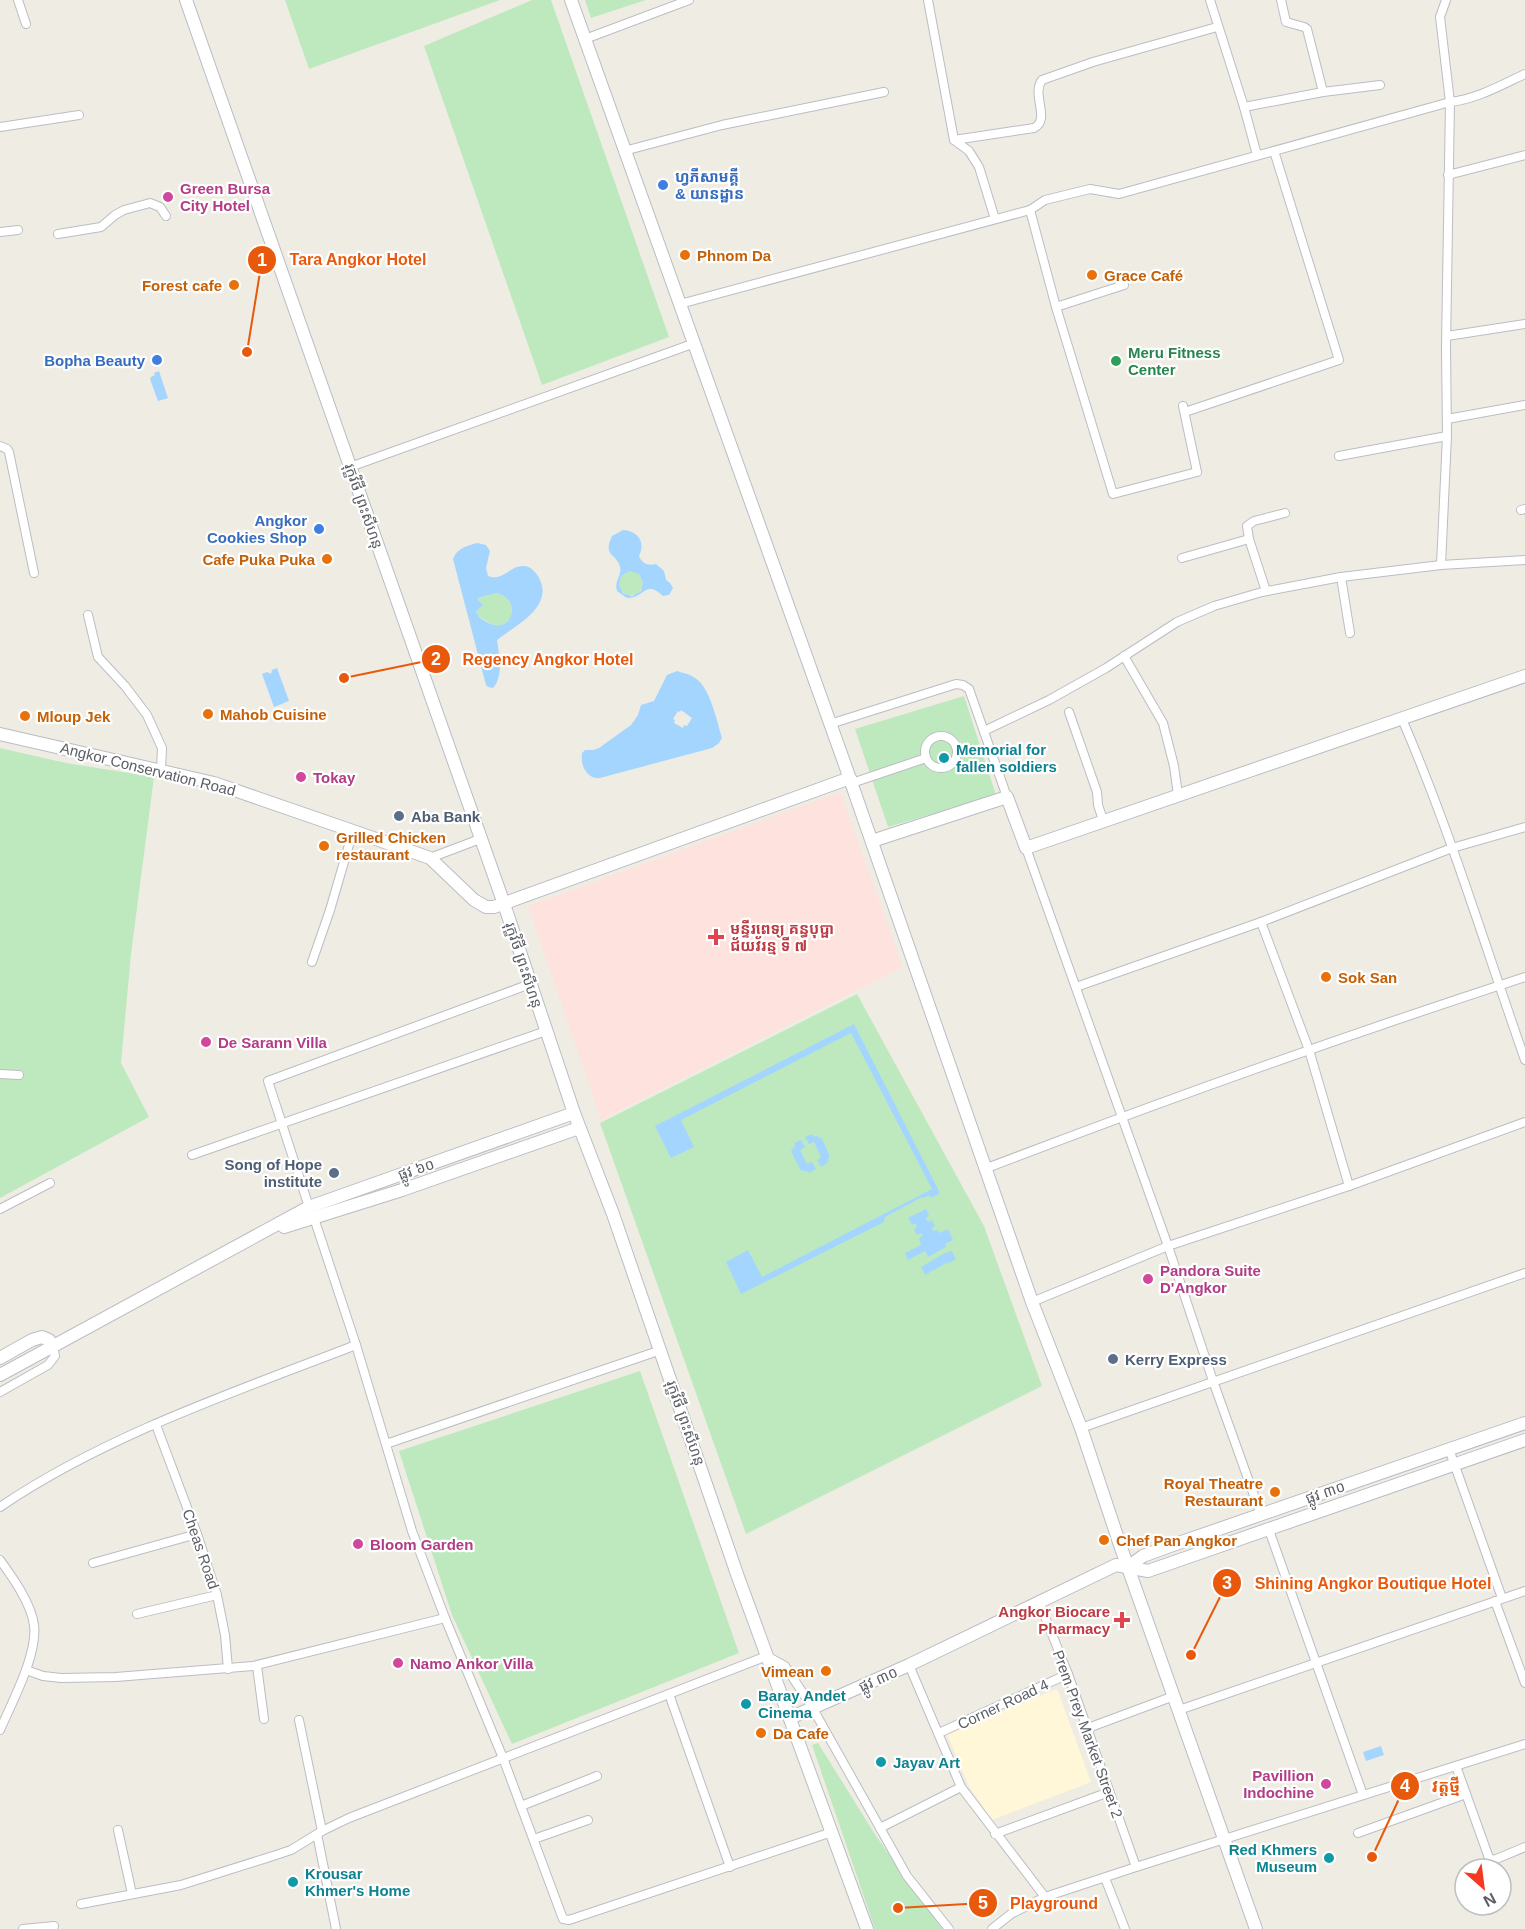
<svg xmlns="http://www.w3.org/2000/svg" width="1525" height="1929" font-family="Arial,'Noto Sans Khmer',sans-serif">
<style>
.commercial{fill:#fff7d8}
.medical{fill:#fde2de}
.green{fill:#bee9bf}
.water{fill:#a3d5ff;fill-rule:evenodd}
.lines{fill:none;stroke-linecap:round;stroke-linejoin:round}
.street-casing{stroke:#bbbdc3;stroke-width:10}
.secondary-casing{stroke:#b9bcc3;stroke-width:14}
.street{stroke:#fff;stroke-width:8}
.secondary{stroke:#fff;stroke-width:12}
.shop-dot{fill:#3f7fe0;stroke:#fff;stroke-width:2}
.hotel-dot{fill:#d1479c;stroke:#fff;stroke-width:2}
.food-dot{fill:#e8710a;stroke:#fff;stroke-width:2}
.leisure-dot{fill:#2e9e5b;stroke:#fff;stroke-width:2}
.culture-dot{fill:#0f9aa8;stroke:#fff;stroke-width:2}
.service-dot{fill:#5c6f8a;stroke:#fff;stroke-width:2}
.health-dot{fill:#e0444e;stroke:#fff;stroke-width:2}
.labels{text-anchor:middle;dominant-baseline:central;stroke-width:4.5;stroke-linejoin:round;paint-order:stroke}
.shop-label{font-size:15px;font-weight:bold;fill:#366cbe;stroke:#fff;text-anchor:end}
.hotel-label{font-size:15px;font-weight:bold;fill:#b23c85;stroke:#fff;text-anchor:start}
.food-label{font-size:15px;font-weight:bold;fill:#c56008;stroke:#fff;text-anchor:start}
.leisure-label{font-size:15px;font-weight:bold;fill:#27864d;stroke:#fff;text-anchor:start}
.street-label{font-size:15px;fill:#5b5f65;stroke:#fff}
.culture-label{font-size:15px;font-weight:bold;fill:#0d838f;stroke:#fff;text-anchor:start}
.service-label{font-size:15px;font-weight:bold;fill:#4e5e75;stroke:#fff;text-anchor:start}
.health-label{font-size:15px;font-weight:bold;fill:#be3a42;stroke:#fff;text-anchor:start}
.leader{fill:none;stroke:#e8590c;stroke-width:2}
.callout-dot{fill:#e8590c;stroke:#fff;stroke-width:2}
.mark-label{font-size:18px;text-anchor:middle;font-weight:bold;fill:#fff}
.callout-label{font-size:16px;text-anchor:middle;font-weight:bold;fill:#e8590c;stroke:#fff;stroke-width:4.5;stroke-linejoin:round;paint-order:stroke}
</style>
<rect width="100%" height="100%" fill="#efede3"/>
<!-- commercial -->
<polygon class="commercial" points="1057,1689 1091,1782 992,1820 969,1786 947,1734"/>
<!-- medical -->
<polygon class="medical" points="840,792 903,967 601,1120 528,906"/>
<!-- green -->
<g class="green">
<polygon points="285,0 500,0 309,69"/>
<polygon points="532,0 551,0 669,337 542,385 424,46"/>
<polygon points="585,0 646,0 591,18"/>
<circle cx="631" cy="583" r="12"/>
<path d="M496 593C523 598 513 638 486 621 481 618 478 616 476 611L480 606 478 598Z"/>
<polygon points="964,696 996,795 888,827 855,729"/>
<polygon points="0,748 66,763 154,777 131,954 121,1063 149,1117 0,1198"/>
<polygon points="857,994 984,1226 1042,1386 746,1534 600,1123"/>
<polygon points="640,1371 739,1653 512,1744 452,1615 399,1451"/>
<polygon points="818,1743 876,1836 942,1929 875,1929 812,1745"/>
</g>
<!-- water -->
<g class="water">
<polygon points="159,371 168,398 158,401 150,379 151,377 155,375 154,373"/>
<path d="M623 530C638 531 646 542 639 556 642 564 649 566 656 564L664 571 666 580 670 583 673 588 669 595 663 596C644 579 645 599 627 598L617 591C614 580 622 576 620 567 617 553 602 557 612 536ZM630 571 639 574 643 582 641 591 632 596 623 593 619 585 621 576Z"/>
<path d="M477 543 486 545 490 551 486 568 488 576C503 582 509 566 523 566 529 565 535 571 538 576 556 606 516 625 497 640 499 655 504 676 493 688L488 687 486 685 453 559C457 548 467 546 477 543ZM496 593C523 598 513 638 485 621 480 618 478 616 476 611L483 605 478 600V598Z"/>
<polygon points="277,668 289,701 274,707 262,674 267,672 271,674 272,670"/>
<path d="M677 671C683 673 690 674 695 678 710 687 717 721 722 738L719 743 712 748 600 778C587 780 580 765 582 753L585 750H593L599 748 631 725 638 715 641 705 654 701 667 675ZM681 710 692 718 687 726 684 725 683 728 674 723 675 720 673 719 678 711 680 712Z"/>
<polygon points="854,1024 940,1193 931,1198 929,1195 924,1198 922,1197 885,1217 884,1222 741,1294 726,1262 748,1250 762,1277 932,1189 851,1033 681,1120 694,1147 671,1158 655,1126"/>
<polygon points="812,1134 814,1137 817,1135 819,1138 821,1137 830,1156 828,1158 829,1160 827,1162 827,1163 821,1167 817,1160 821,1157 814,1142 809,1144 805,1137"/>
<polygon points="801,1140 805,1147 800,1150 807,1164 812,1162 816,1169 809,1173 808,1171 805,1172 803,1170 801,1171 791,1151 795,1146 794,1143"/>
<polygon points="926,1209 929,1215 926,1218 928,1222 932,1220 935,1226 932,1228 933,1231 937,1230 939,1233 948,1229 953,1240 945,1244 946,1247 928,1257 925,1251 908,1260 905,1253 921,1245 919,1238 923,1236 921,1233 917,1235 914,1229 917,1227 915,1223 912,1225 908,1218"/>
<polygon points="952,1251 956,1259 949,1263 948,1262 925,1275 921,1267 945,1253"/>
<polygon points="1381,1746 1384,1755 1366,1761 1363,1752"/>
</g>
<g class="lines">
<!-- street casing -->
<g class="street-casing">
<g id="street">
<polyline points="18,0 26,24"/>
<polyline points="928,0 954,140 969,151 979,167 995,219"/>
<polyline points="1210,0 1244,107 1257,155"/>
<polyline points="1281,0 1286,22 1304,27 1307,29 1323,92"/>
<polyline points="585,39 689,0"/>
<polyline points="1244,107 1323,92 1380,85"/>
<polyline points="0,127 79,115"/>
<path d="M954 140 1034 128C1051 119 1031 95 1042 80L1093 62 1217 27"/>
<polyline points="624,151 722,125 884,92"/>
<polyline points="1448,175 1525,155"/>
<path d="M1030 210 1045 200 1090 189 1119 194 1450 102C1477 99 1501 85 1525 74"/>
<polyline points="0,232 18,230"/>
<polyline points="58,234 101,227 115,215 124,210 150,203 160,207 166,216"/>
<polyline points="680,304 1030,210 1056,307 1113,494 1197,472 1183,406"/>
<polyline points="1056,307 1124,285"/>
<polyline points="1447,336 1525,324"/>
<polyline points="1185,412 1339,360 1274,151"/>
<polyline points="1447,419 1525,405"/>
<polyline points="0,446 7,449 9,452 34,573"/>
<polyline points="1339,456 1447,436"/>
<polyline points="350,467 695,343"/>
<polyline points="1521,510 1525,509"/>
<polyline points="1182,558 1249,539"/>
<polyline points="1441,565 1447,436 1446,347 1450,102 1440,17 1446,0"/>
<polyline points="1341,577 1350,633"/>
<polyline points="1266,591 1249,539 1247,526 1254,521 1285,513"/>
<polyline points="88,615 98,657 125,686 147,715 162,748 161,770"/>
<polyline points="1124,656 1163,723 1174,766 1178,795"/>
<polyline points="1069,712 1097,792 1098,805 1103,820"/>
<path d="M1402 719C1450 830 1485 946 1525 1060"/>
<polyline points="830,724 956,684 963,685 969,689 1007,797"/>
<polyline points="984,731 1049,700 1106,668 1177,622 1214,606 1262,592 1341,577 1441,565 1525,560"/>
<circle cx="941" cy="752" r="16"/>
<polyline points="852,783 926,758"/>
<polyline points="1026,848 1168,1246 1213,1381 1261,1515"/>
<polyline points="430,858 480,839"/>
<polyline points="1261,922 1309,1050 1349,1186"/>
<polyline points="312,962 330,910 353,831"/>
<polyline points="1076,987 1261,922 1452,848 1525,827"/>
<polyline points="0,1074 19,1075"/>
<polyline points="192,1155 546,1031"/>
<path d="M987 1168C1165 1100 1344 1036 1525 977"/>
<polyline points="309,1207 268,1081 530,984"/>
<polyline points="0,1209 50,1183"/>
<polyline points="314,1218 356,1345 412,1531 445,1618 503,1758 563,1919 569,1920 832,1832"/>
<polyline points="1032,1302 1168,1246 1349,1186 1525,1122"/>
<polyline points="0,1392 48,1365 55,1356 53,1346"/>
<polyline points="1081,1428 1525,1273"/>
<polyline points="386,1444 661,1350"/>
<polyline points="1449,1449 1502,1598"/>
<path d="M0 1507C106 1435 237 1391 356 1345"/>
<polyline points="1269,1530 1363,1795"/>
<path d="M0 1560C13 1578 31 1603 34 1625 38 1654 12 1702 0 1730"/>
<polyline points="93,1563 197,1534"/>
<polyline points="217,1595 225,1635 228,1669"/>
<polyline points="1495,1601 1525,1683"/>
<polyline points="1039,1602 1068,1674 1136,1867"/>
<polyline points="137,1614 217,1595 197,1534 156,1425"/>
<polyline points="909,1665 961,1787 1045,1897"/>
<polyline points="257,1666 264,1719"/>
<polyline points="26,1670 43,1676 61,1678 116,1677 253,1666 445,1618"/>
<polyline points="669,1694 730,1867"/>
<polyline points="1179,1710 1525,1591"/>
<polyline points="299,1720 322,1831"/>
<polyline points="1088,1728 1174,1696"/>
<polyline points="939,1733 1068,1674"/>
<polyline points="1456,1766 1489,1858 1494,1860 1525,1847"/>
<polyline points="521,1806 597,1776"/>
<polyline points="880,1828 961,1787"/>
<polyline points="118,1830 132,1894"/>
<polyline points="1358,1833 1466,1794"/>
<polyline points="317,1834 336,1929"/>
<polyline points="995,1834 1109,1792"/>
<polyline points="534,1839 588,1820"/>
<polyline points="1105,1878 1125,1929"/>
<polyline points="81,1904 181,1885 273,1856 291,1850 322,1831 349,1818 767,1656 785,1666 812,1707 907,1876 949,1929"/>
<polyline points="23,1929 54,1926"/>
<polyline points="992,1929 1011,1914 1045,1897 1136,1867 1525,1744"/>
</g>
</g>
<!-- secondary casing -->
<g class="secondary-casing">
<g id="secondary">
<polyline points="186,0 504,904 574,1113 613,1214 738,1577 867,1929"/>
<polyline points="571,0 844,762 1032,1302 1081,1428 1119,1542 1256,1929"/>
<polyline points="0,734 214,783 353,831 430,858 474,900 486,907 494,907 850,778"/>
<polyline points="872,841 1007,797 1026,848 1525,676"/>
<polyline points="284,1227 402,1190 579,1128"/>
<polyline points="0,1358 32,1340 42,1337 49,1340 53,1346"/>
<polyline points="0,1375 309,1207 574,1113"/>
<polyline points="1128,1567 1143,1556 1170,1546 1525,1423"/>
<polyline points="790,1718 909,1665 1116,1565 1148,1571 1525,1440"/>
</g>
</g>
<!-- street -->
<use href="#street" class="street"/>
<!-- secondary -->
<use href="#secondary" class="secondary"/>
</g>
<!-- markers -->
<g class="shop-dot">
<circle cx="663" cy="185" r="6"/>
<circle cx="157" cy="360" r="6"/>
<circle cx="319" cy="529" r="6"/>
</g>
<g class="hotel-dot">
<circle cx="168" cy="197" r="6"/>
<circle cx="301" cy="777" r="6"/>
<circle cx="206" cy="1042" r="6"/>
<circle cx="1148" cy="1279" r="6"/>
<circle cx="358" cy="1544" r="6"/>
<circle cx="398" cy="1663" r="6"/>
<circle cx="1326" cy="1784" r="6"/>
</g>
<g class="food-dot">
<circle cx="685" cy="255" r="6"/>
<circle cx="1092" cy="275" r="6"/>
<circle cx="234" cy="285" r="6"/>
<circle cx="327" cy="559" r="6"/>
<circle cx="208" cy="714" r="6"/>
<circle cx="25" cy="716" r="6"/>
<circle cx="324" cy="846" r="6"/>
<circle cx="1326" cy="977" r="6"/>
<circle cx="1275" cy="1492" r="6"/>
<circle cx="1104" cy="1540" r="6"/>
<circle cx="826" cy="1671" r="6"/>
<circle cx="761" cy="1733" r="6"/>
</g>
<circle class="leisure-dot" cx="1116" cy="361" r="6"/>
<g class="culture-dot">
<circle cx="944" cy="758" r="6"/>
<circle cx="746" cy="1704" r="6"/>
<circle cx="881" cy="1762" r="6"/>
<circle cx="1329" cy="1858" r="6"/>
<circle cx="293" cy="1882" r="6"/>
</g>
<g class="service-dot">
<circle cx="399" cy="816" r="6"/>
<circle cx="334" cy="1173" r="6"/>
<circle cx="1113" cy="1359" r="6"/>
</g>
<g class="health-dot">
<path d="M713 928h6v6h6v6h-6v6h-6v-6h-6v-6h6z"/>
<path d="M1119 1611h6v6h6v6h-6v6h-6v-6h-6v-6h6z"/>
</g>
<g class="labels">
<!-- shop labels -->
<g class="shop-label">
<text x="675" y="176" text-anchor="start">ហ្វភីសាមគ្គី<tspan x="675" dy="17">&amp; យានដ្ឋាន</tspan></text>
<text x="145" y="360">Bopha Beauty</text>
<text x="307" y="520">Angkor<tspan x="307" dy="17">Cookies Shop</tspan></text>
</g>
<!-- hotel labels -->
<g class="hotel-label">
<text x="180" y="188">Green Bursa<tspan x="180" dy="17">City Hotel</tspan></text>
<text x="313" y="777">Tokay</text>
<text x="218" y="1042">De Sarann Villa</text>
<text x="1160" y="1270">Pandora Suite<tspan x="1160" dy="17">D'Angkor</tspan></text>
<text x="370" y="1544">Bloom Garden</text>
<text x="410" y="1663">Namo Ankor Villa</text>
<text x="1314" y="1775" text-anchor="end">Pavillion<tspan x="1314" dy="17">Indochine</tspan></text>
</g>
<!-- food labels -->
<g class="food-label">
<text x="697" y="255">Phnom Da</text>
<text x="1104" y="275">Grace Café</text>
<text x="222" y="285" text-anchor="end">Forest cafe</text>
<text x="315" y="559" text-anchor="end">Cafe Puka Puka</text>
<text x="220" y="714">Mahob Cuisine</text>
<text x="37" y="716">Mloup Jek</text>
<text x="336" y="837">Grilled Chicken<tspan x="336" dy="17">restaurant</tspan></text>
<text x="1338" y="977">Sok San</text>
<text x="1263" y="1483" text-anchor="end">Royal Theatre<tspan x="1263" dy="17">Restaurant</tspan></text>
<text x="1116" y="1540">Chef Pan Angkor</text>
<text x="814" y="1671" text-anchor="end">Vimean</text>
<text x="773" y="1733">Da Cafe</text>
</g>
<!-- leisure labels -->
<g class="leisure-label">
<text x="1128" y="352">Meru Fitness<tspan x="1128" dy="17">Center</tspan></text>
</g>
<!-- street labels -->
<g class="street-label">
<text transform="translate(364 506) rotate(71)">រុក្ខវិថី ព្រះសីហនុ</text>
<text transform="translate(148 769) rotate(14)">Angkor Conservation Road</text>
<text transform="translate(524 965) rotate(72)">រុក្ខវិថី ព្រះសីហនុ</text>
<text transform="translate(416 1169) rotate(-19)">ផ្លូវ ៦០</text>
<text transform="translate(686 1423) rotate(71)">រុក្ខវិថី ព្រះសីហនុ</text>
<text transform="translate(1325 1492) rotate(-19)">ផ្លូវ ៣០</text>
<text transform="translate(201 1549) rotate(71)">Cheas Road</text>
<text transform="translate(878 1679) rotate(-24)">ផ្លូវ ៣០</text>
<text transform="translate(1003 1704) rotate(-25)">Corner Road 4</text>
<text transform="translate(1088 1734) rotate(70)">Prem Prey Market Street 2</text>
</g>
<!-- culture labels -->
<g class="culture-label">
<text x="956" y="749">Memorial for<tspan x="956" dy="17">fallen soldiers</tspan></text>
<text x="758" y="1695">Baray Andet<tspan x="758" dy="17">Cinema</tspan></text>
<text x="893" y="1762">Jayav Art</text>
<text x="1317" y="1849" text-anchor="end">Red Khmers<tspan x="1317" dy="17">Museum</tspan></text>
<text x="305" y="1873">Krousar<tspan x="305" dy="17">Khmer's Home</tspan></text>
</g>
<!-- service labels -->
<g class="service-label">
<text x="411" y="816">Aba Bank</text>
<text x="322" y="1164" text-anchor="end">Song of Hope<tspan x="322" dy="17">institute</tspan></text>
<text x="1125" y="1359">Kerry Express</text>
</g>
<!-- health labels -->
<g class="health-label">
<text x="730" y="928">មន្ទីរពេទ្យ គន្ធបុប្ផា<tspan x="730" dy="17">ជ័យវ័រន្ម ទី ៧</tspan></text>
<text x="1110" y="1611" text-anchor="end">Angkor Biocare<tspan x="1110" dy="17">Pharmacy</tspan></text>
</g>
</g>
<!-- callouts -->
<path class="leader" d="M247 352L262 260M344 678L436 659M1191 1655L1227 1583M1372 1857L1405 1786M898 1908L983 1903"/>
<g class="callout-dot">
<circle cx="247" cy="352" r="6"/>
<circle cx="344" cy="678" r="6"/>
<circle cx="1191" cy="1655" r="6"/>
<circle cx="1372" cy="1857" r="6"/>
<circle cx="898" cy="1908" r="6"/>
<circle cx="262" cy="260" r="15"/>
<circle cx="436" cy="659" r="15"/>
<circle cx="1227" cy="1583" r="15"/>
<circle cx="1405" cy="1786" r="15"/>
<circle cx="983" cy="1903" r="15"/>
</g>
<g class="mark-label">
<text x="262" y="266">1</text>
<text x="436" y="665">2</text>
<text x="1227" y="1589">3</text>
<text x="1405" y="1792">4</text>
<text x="983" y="1909">5</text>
</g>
<g class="callout-label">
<text x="358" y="265">Tara Angkor Hotel</text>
<text x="548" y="665">Regency Angkor Hotel</text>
<text x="1373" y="1589">Shining Angkor Boutique Hotel</text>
<text x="1446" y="1792">វត្តថ្មី</text>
<text x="1054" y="1909">Playground</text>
</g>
<!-- north arrow -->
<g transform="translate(1483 1887) rotate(152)"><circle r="28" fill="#ffffff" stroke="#bdbfc1" stroke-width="1.5"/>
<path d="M0-4.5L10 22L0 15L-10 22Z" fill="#f63822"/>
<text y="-9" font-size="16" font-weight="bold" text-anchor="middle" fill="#5b5f65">N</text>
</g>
</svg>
